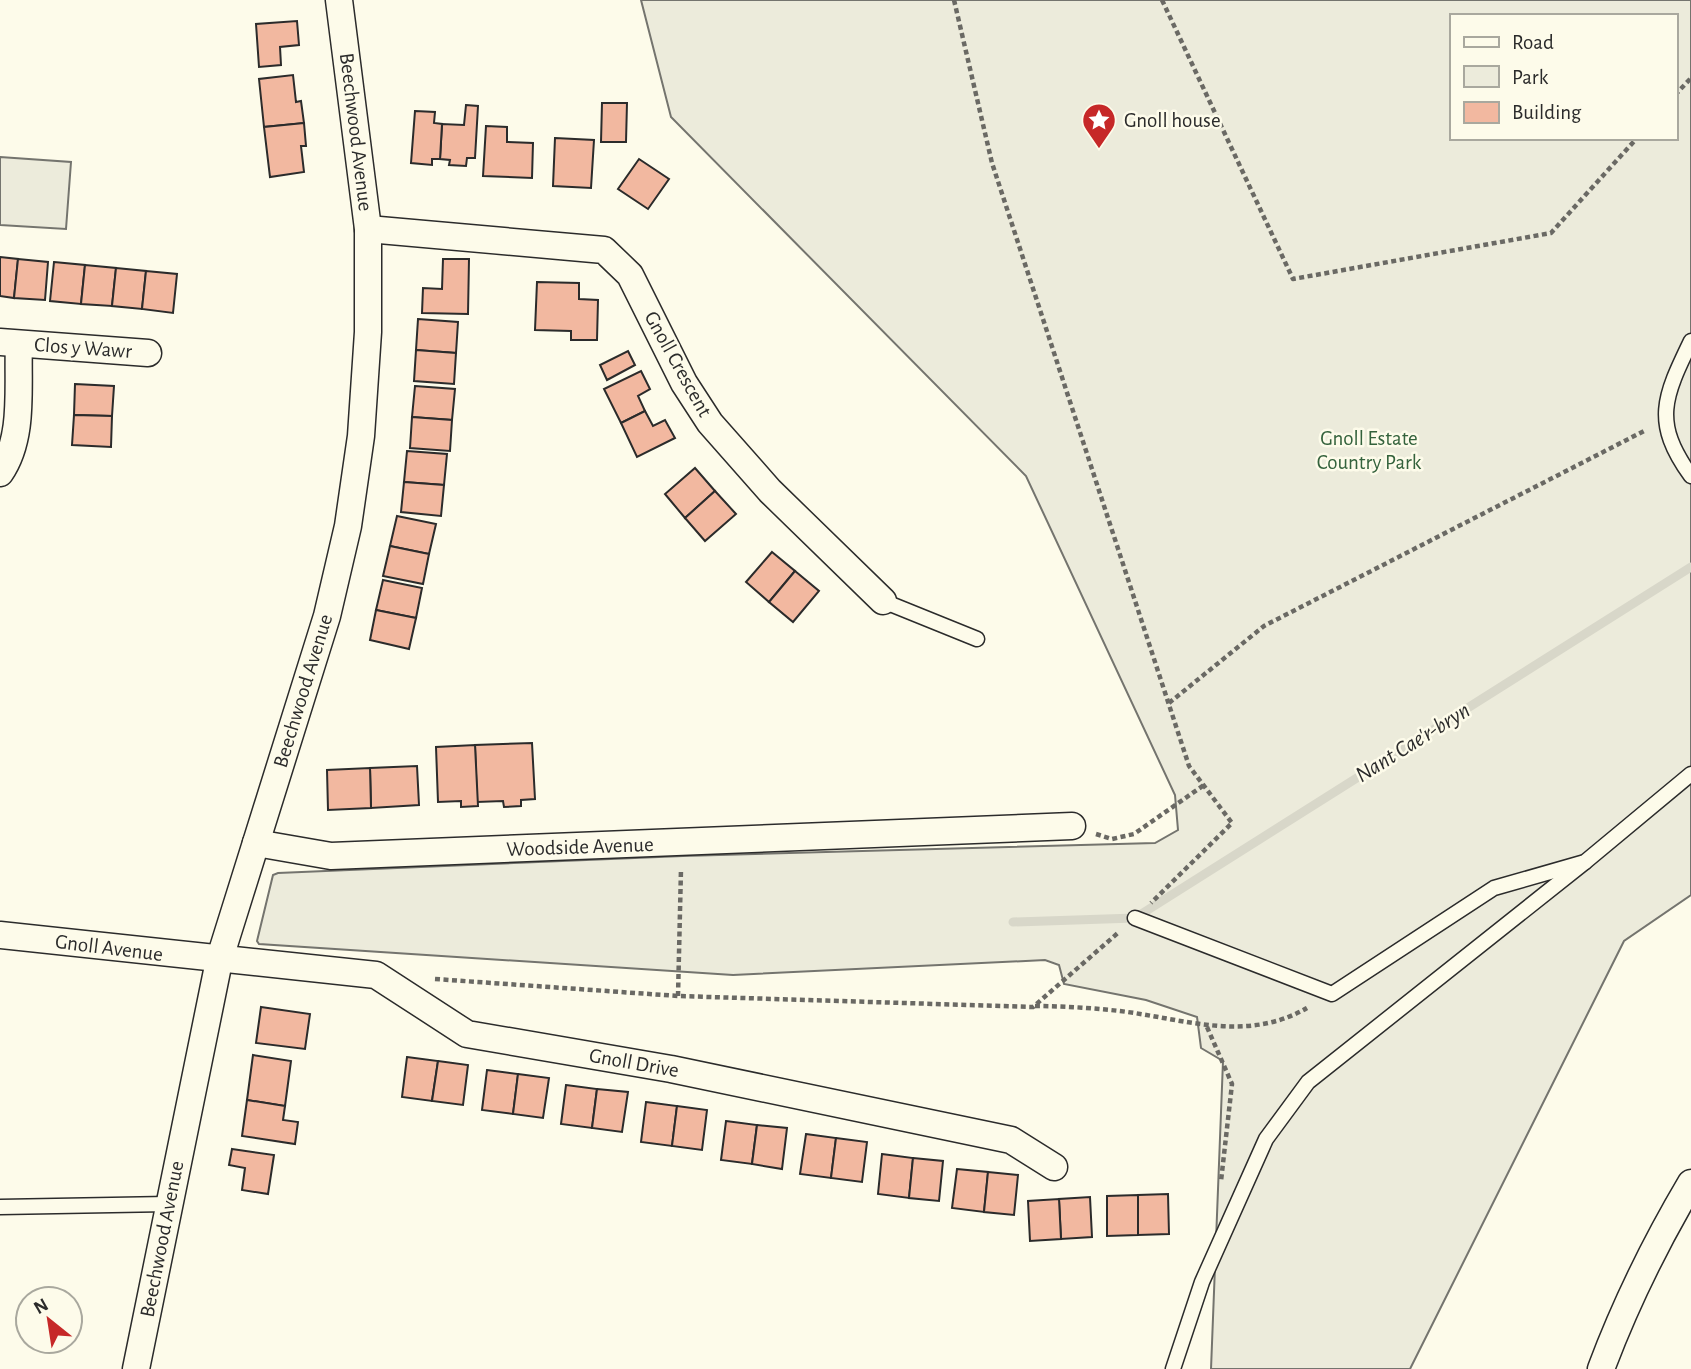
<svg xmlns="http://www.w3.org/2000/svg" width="1691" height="1369" font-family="'Alegreya Sans',sans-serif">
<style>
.green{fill:#ecebdb;stroke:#74746e;stroke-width:2;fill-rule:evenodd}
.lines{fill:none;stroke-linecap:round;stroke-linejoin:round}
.stream{stroke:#d8d7c9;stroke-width:9}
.building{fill:#f2b8a0;stroke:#2b2b2b;stroke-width:2}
.service-casing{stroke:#2b2b2b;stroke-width:17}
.minor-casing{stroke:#2b2b2b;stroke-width:29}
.path{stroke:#6a6964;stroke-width:4.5;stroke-dasharray:5 3.5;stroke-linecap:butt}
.service{stroke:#fdfbea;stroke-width:14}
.minor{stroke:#fdfbea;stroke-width:26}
.labels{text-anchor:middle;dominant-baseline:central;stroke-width:5;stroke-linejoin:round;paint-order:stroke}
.poi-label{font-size:21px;fill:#2b2b2b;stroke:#fdfbea;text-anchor:start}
.street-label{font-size:21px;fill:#2b2b2b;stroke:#fdfbea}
.park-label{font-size:21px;fill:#34623c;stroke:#fdfbea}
.water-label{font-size:23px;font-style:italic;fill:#2b2b2b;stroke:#fdfbea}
</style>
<rect width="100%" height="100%" fill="#fdfbea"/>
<!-- green -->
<g class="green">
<path d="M641 0H1691V895L1624 941 1410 1369H1211L1223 1061 1201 1048 1197 1017 1146 1000 1064 984 1059 965 1045 960 733 975 259 944 257 941 273 875 278 873 683 856 1155 843 1178 830 1175 795 1026 476 671 117ZM1451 16H1675V138H1451Z"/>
<polygon points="0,157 71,162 66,229 0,225"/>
</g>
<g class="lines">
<!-- stream -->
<polyline class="stream" points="1013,922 1135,918 1691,567"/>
</g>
<!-- building -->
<g class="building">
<polygon points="297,21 299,45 280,47 281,65 259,67 256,24"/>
<polygon points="293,75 296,102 301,101 304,123 264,127 259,79"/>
<polygon points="602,103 627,103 626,142 601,142"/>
<polygon points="466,105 478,106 475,158 467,158 466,166 449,165 450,160 440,159 442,124 464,125"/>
<polygon points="415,111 435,112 434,123 442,124 440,159 432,159 432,165 411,163"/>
<polygon points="304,123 306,146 301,146 304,172 270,177 264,127"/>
<polygon points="486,126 507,127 507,142 533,143 532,178 483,176"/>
<polygon points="555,138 594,140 591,188 553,186"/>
<polygon points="639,159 669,179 648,209 618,189"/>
<polygon points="0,257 18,259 14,298 0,296"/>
<polygon points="18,259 48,262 45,300 14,298"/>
<polygon points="443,259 469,259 468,314 422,313 423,288 442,289"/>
<polygon points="54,262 85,265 81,304 50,301"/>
<polygon points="85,265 116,268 112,306 81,304"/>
<polygon points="116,268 146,271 142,309 112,306"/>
<polygon points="146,271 177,274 173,313 142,309"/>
<polygon points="537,282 579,283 579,299 598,300 597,340 571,340 571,331 535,330"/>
<polygon points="418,319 458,322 456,353 416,350"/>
<polygon points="416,350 456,353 454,384 414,381"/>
<polygon points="628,351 635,365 607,380 600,365"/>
<polygon points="641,371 650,389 638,396 645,411 621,423 604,389"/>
<polygon points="75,384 114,386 112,416 74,415"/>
<polygon points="415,386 455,389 452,420 412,417"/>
<polygon points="645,411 653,426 665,420 675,438 637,457 621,423"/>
<polygon points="74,415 112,416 111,447 72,445"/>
<polygon points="412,417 452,420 450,451 410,448"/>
<polygon points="407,451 447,454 444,485 404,482"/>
<polygon points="695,468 715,491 685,518 665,494"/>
<polygon points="404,482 444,485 441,516 401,512"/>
<polygon points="715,491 736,514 705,541 685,518"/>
<polygon points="397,516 436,524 429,554 390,546"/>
<polygon points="390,546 429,554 423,584 383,576"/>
<polygon points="772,552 795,571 769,602 746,582"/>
<polygon points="795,571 819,591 793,622 769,602"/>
<polygon points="383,580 422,588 416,618 376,610"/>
<polygon points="376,610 416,618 409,649 370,640"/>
<polygon points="532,743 535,799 521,800 521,806 504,807 503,801 477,802 475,745"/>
<polygon points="475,745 478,806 461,807 461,801 438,802 436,747"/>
<polygon points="417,766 419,805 371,808 370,768"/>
<polygon points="370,768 371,808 328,810 327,770"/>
<polygon points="261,1007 310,1014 305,1049 256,1043"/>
<polygon points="253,1055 291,1061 285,1106 247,1100"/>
<polygon points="407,1057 438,1061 432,1101 402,1097"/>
<polygon points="438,1061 468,1065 463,1105 432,1101"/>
<polygon points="487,1070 518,1074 513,1114 482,1110"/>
<polygon points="518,1074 549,1078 543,1118 513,1114"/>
<polygon points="566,1085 597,1089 592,1128 561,1124"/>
<polygon points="597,1089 628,1092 622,1132 592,1128"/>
<polygon points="247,1100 285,1106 283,1120 298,1122 295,1144 242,1136"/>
<polygon points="646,1102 677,1106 672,1146 641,1142"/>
<polygon points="677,1106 707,1110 702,1150 672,1146"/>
<polygon points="726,1121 757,1125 752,1164 721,1160"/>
<polygon points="757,1125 787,1128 782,1169 752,1164"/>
<polygon points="806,1134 836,1138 831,1178 800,1174"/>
<polygon points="836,1138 867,1142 862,1182 831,1178"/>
<polygon points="232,1149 274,1155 268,1194 242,1190 245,1168 229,1165"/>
<polygon points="882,1154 913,1158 909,1198 878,1194"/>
<polygon points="913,1158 943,1161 939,1201 909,1198"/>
<polygon points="957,1169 988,1172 984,1212 952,1208"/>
<polygon points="988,1172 1018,1175 1014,1215 984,1212"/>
<polygon points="1168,1194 1169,1234 1138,1235 1138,1195"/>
<polygon points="1138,1195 1138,1235 1107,1236 1107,1196"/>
<polygon points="1090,1197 1092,1237 1061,1239 1059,1199"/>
<polygon points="1059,1199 1061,1239 1030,1241 1028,1201"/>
</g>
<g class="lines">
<!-- service casing -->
<g class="service-casing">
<g id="service">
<path d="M1691 341C1664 397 1652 422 1691 476"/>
<polyline points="883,601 977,639"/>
<polyline points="1135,918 1332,994 1494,888 1585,862 1691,774"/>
<polyline points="0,1207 168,1204"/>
<polyline points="1173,1369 1202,1282 1266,1139 1308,1082 1585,862"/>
</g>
</g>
<!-- minor casing -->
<g class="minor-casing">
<g id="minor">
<polyline points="368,229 604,250 630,275 684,383 710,423 770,491 883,601"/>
<polyline points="0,342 148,353"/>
<path d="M0 473C25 437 17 385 19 344"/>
<polyline points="256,843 331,856 1072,826"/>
<polyline points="0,935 376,975 467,1034 671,1069 1011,1140 1054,1167"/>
<polyline points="136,1369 219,961 327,616 348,526 361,436 368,332 368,229 339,0"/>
<path d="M1601 1369C1625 1305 1656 1242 1691 1183"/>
</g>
</g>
<!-- path -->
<g class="path">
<polyline points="954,0 992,163 1189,766 1232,823 1151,903"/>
<polyline points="1162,0 1293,279 1551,233 1637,138"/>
<polyline points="1675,95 1691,78"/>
<polyline points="1169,703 1264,626 1646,430"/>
<polyline points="1096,834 1112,839 1134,834 1204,785"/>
<polyline points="435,979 678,996 1033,1007 1119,932"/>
<polyline points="678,996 681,869"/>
<path d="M1035 1006C1063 1006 1092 1008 1120 1011 1185 1019 1246 1043 1307 1008"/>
<polyline points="1207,1027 1232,1084 1221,1181"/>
</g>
<!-- service -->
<use href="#service" class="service"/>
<!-- minor -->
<use href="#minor" class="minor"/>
</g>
<!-- icons -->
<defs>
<g id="sight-pin" transform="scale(1.75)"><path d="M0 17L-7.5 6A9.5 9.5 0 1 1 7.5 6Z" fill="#c62828" stroke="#fdfbea"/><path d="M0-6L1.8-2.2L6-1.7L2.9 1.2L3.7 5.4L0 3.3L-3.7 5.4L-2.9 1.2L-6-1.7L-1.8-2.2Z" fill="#fff"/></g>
</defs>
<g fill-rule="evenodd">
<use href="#sight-pin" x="1099" y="120"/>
</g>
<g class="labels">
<!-- poi labels -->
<g class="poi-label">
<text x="1124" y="120">Gnoll house</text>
</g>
<!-- street labels -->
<g class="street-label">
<text transform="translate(356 132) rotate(83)">Beechwood Avenue</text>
<text transform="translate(83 348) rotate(4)">Clos y Wawr</text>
<text transform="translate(678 364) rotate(61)">Gnoll Crescent</text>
<text transform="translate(303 691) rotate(-73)">Beechwood Avenue</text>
<text transform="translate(580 847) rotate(-2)">Woodside Avenue</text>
<text transform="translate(109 948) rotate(7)">Gnoll Avenue</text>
<text transform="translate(634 1063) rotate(10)">Gnoll Drive</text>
<text transform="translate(162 1239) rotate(-79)">Beechwood Avenue</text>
</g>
<!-- park labels -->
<g class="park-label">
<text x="1369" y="438">Gnoll Estate<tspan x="1369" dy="24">Country Park</tspan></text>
</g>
<!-- water labels -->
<g class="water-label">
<text transform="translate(1413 743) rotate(-32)">Nant Cae'r-bryn</text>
</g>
</g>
<!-- legend -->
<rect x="1450" y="14" width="228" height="126" fill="#fdfbea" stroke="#a9a89e" stroke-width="2"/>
<rect x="1464" y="37" width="35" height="10" fill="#fdfbea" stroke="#a9a89e" stroke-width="2"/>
<text x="1512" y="49" font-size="21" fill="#2b2b2b">Road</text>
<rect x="1464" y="66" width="35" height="21" fill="#ecebdb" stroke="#a9a89e" stroke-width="2"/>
<text x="1512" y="84" font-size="21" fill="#2b2b2b">Park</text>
<rect x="1464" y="102" width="35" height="21" fill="#f2b8a0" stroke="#a9a89e" stroke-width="2"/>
<text x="1512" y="119" font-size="21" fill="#2b2b2b">Building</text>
<!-- north arrow -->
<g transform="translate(49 1320) rotate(330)"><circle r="33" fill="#fdfbea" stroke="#a9a89e" stroke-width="2"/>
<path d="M0-5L12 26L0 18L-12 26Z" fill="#c62828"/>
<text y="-10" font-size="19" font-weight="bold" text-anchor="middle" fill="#2b2b2b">N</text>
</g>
</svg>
